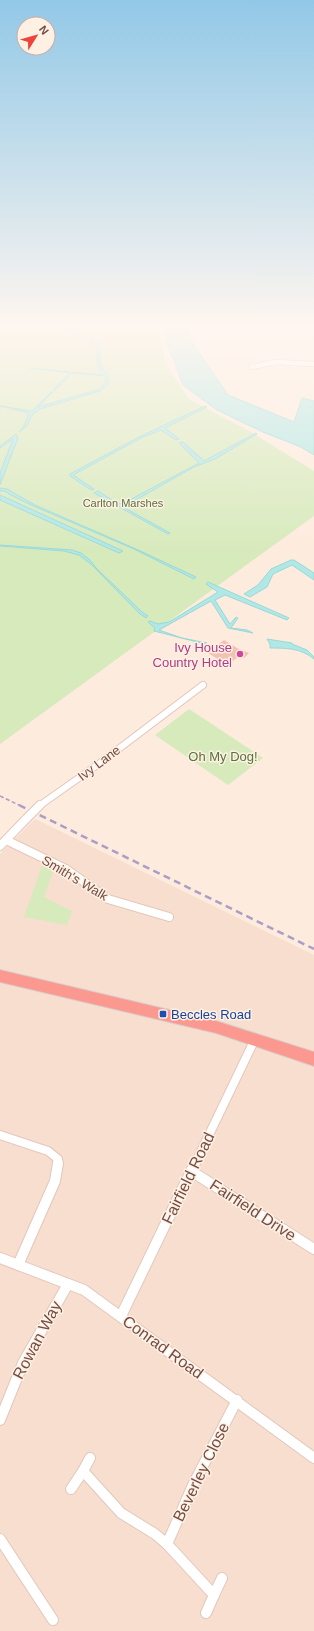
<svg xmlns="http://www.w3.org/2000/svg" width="314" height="1631" font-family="Arial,sans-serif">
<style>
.residential{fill:#f7dece}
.green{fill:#d7eabc}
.water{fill:#b1e7e5;stroke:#97d9d8}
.building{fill:#f4c2b3}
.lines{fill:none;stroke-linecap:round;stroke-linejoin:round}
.street-far3-casing{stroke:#e3c7bc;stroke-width:6}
.street-far2-casing{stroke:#e3c7bc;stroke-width:8}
.street-far1-casing{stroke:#e3c7bc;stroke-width:10}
.street-casing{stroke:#e3c7bc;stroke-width:12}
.highway-casing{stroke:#d8cdcb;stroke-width:2}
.street-far3{stroke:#fff;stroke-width:4.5}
.street-far2{stroke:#fff;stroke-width:6}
.street-far1{stroke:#fff;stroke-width:8}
.street{stroke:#fff;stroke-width:10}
.highway{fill:#fb9990;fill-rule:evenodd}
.rail-far1{stroke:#ab9dc5;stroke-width:1.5;stroke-dasharray:4 2.5;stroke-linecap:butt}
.rail{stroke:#ab9dc5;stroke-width:2.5;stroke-dasharray:7 4.5;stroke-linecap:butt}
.street-bridge-casing{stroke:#e3c7bc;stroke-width:10;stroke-linecap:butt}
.street-bridge{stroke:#fff;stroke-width:8}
.hotel-dot{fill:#d1479c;stroke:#fff0e4;stroke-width:1.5}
.transit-dot{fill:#1a4fb4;stroke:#fff0e4;stroke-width:1.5}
.labels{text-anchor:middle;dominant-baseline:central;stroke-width:3;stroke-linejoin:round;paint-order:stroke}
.far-park-label{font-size:11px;fill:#55743a;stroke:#fff0e4}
.hotel-label{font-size:13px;fill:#b23c85;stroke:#fff0e4;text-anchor:end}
.park-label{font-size:13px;fill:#55743a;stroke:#fff0e4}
.street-label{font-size:13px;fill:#734d45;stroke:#fff0e4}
.transit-label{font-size:13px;fill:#164399;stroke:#fff0e4;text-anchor:start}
.near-street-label{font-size:16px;fill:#734d45;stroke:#fff0e4}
</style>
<rect width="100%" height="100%" fill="#fdebdd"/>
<!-- residential -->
<g class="residential">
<polygon points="35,819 314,955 314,1052 226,1024 0,970 0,854"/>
<polygon points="0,980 215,1032 265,1048 314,1067 314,1631 0,1631"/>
</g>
<!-- green -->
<g class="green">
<polygon points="0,325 159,325 166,365 189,399 249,431 314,471 314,516 0,744"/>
<polygon points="189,709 263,758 228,785 155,735"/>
<polygon points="43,863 54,869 44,897 72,911 67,925 24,917"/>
</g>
<!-- water -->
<g class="water">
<path d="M67 325H69L77 332 99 344 101 366 109 376 108 384 100 391 40 409 32 415 27 426 19 432 25 424 29 413 0 406 32 411 51 392H53L38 407 97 390C102 387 107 383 105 376L72 373 54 391 53 390 70 373 30 368 103 375 98 368 96 345 71 331Z"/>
<polygon points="165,325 189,325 190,339 228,395 294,422 302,398 314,401 314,455 301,447 263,432 217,410 183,385 166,340"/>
<polygon points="205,406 207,407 165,428 179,439 176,440 161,430 141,438 73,475 94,489 91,490 70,476 70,474 139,437"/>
<polygon points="256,433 257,434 215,459 194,467 125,506 125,508 170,533 168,534 94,493 98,491 115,502 122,504 199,463 179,443 183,442 204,461"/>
<polygon points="16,434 18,438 0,485 0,473 13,439 0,448 0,446"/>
<polygon points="0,488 7,489 35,505 136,549 196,577 194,579 134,549 31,505 9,494 5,491 0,491"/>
<polygon points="0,495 123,551 119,553 0,500"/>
<polygon points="0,545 72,550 81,553 90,560 97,569 142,612 148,616 146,618 139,613 91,564 79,555 64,551 0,546"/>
<polygon points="291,560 294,560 314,573 314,580 292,565 273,574 267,587 250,597 244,594 258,585 271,569"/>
<polygon points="208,582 289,618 287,620 225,595 215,600 230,624 236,617 238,618 231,628 247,630 253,633 228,628 211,601 159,630 182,638 207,643 205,644 154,631 155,628 148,622 150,621 158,624 169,622 218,592 206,584"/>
<path d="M267 639 292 643V644L307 650 314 657V659C301 648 286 648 270 648V644Z"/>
</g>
<!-- building -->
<polygon class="building" points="224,640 237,648 249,653 244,658 240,655 227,666 219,662 221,661 208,653"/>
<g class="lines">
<!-- street-far3 casing -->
<g class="street-far3-casing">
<polyline id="street-far3" points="252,367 275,362 314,364"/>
</g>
<!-- street-far2 casing -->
<g class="street-far2-casing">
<polyline id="street-far2" points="39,806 100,763 203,685"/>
</g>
<!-- street-far1 casing -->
<g class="street-far1-casing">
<g id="street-far1">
<polyline points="38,807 40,805"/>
<polyline points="6,840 66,869 108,899 169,917"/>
<polyline points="0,846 27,818"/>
<polyline points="0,1135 48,1151 58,1159 57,1164"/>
<polyline points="195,1164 255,1039"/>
</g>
</g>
<!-- street casing -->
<g class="street-casing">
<g id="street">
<polyline points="191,1171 314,1249"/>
<polyline points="0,1258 84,1290 314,1458"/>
<polyline points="18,1265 55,1181 58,1163"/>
<polyline points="121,1316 195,1163"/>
<polyline points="0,1420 23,1363 68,1284"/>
<polyline points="90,1458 83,1471 121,1513 155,1534 167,1544 214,1595 222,1578"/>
<polyline points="71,1489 83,1471"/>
<polyline points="0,1539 53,1620"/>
<polyline points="167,1544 194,1483 237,1400"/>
<polyline points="206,1613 214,1595"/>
</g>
</g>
<!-- highway casing -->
<g class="highway-casing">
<polygon id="highway" points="0,970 216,1021 314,1052 314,1066 216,1033 0,982"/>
</g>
<!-- street-far3 -->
<use href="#street-far3" class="street-far3"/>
<!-- street-far2 -->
<use href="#street-far2" class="street-far2"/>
<!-- street-far1 -->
<use href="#street-far1" class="street-far1"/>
<!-- street -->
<use href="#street" class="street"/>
<!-- highway -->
<use href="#highway" class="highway"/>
<!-- rail-far1 -->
<polyline class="rail-far1" points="0,796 21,806"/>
<!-- rail -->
<polyline class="rail" points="19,805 314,949"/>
<!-- street-bridge casing -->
<g class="street-bridge-casing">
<polyline id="street-bridge" points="27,818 38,807"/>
</g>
<!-- street-bridge -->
<use href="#street-bridge" class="street-bridge"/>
</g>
<!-- sky -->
<linearGradient id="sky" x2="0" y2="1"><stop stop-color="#92c8e7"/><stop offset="0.59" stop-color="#fef6f0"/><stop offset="1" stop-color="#fef6f0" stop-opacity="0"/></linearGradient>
<rect width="314" height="553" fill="url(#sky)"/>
<!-- markers -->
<circle class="hotel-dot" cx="240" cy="654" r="4"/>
<rect class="transit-dot" x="159" y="1010" width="8" height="8" rx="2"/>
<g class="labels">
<!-- far-park labels -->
<g class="far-park-label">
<text x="123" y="503">Carlton Marshes</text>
</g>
<!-- hotel labels -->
<g class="hotel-label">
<text x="232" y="647">Ivy House<tspan x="232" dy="15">Country Hotel</tspan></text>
</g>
<!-- park labels -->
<g class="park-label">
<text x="223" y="756">Oh My Dog!</text>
</g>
<!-- street labels -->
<g class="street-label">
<text transform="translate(99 763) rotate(-37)">Ivy Lane</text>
<text transform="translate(75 878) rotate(31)">Smith's Walk</text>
</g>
<!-- transit labels -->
<g class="transit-label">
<text x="171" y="1014">Beccles Road</text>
</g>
<!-- near-street labels -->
<g class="near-street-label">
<text transform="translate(188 1178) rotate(-64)">Fairfield Road</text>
<text transform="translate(253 1210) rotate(33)">Fairfield Drive</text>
<text transform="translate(37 1340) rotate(-62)">Rowan Way</text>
<text transform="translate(163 1347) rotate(36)">Conrad Road</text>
<text transform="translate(201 1472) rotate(-64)">Beverley Close</text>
</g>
</g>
<!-- north arrow -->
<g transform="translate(36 36) rotate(53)"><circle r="19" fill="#fff0e4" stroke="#c7afa4"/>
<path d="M0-3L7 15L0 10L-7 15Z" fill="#ee443b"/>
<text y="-6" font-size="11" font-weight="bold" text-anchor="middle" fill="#734d45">N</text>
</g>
</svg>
